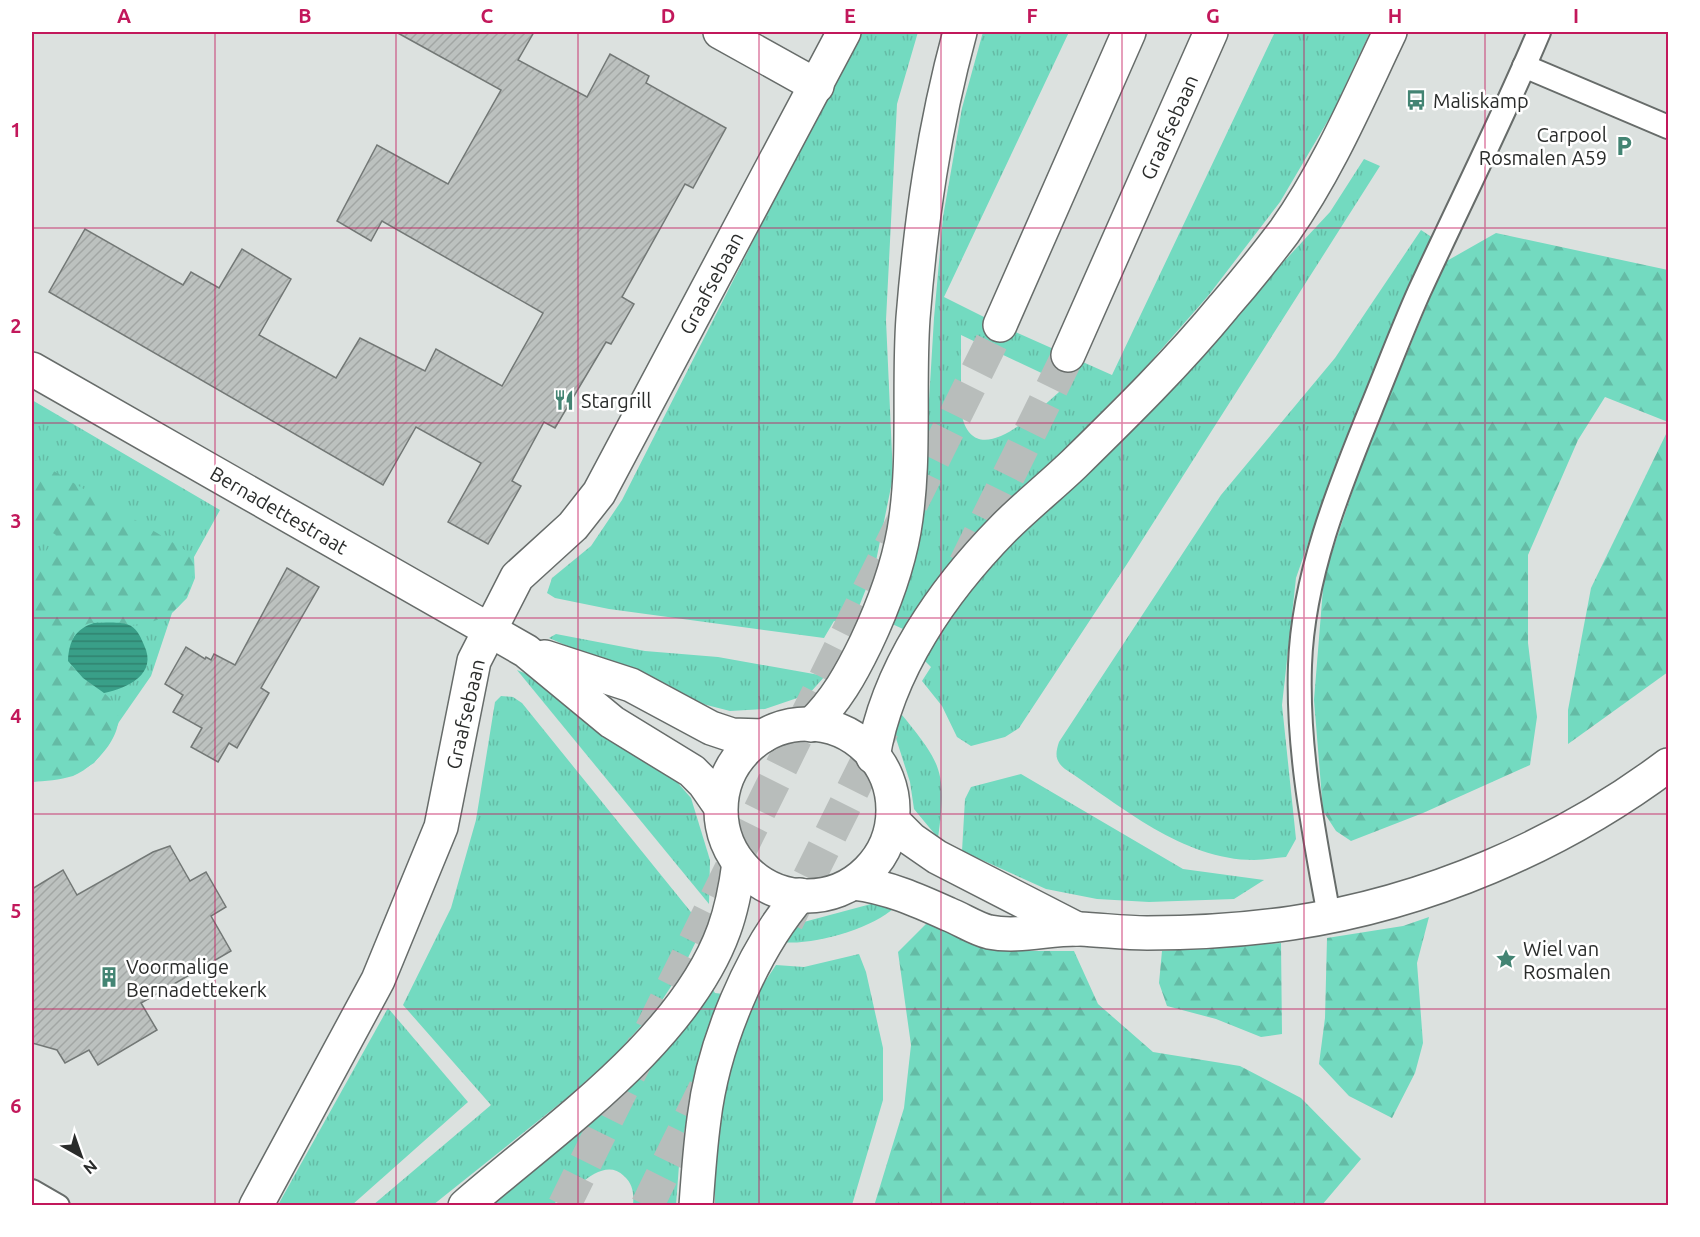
<svg xmlns="http://www.w3.org/2000/svg" width="1700" height="1237" font-family="Ubuntu,sans-serif">
<style>
.grass{fill:url(#grass-tufts);fill-rule:evenodd}
.forest{fill:url(#forest-firs)}
.water{fill:url(#water-rules)}
.building{fill:url(#building-hatch);stroke:#737876;stroke-width:1.5}
.lines{fill:none;stroke-linecap:round;stroke-linejoin:round}
.highway-tunnel{stroke:#b8bdbb;stroke-width:33;stroke-dasharray:33 16;stroke-linecap:butt}
.lane-casing{stroke:#676c6a;stroke-width:26}
.street-casing{stroke:#676c6a;stroke-width:36}
.secondary-casing{stroke:#676c6a;stroke-width:36}
.highway-casing{stroke:#676c6a;stroke-width:36}
.lane{stroke:#fff;stroke-width:22}
.street{stroke:#fff;stroke-width:33}
.secondary{stroke:#fff;stroke-width:33}
.highway{stroke:#fff;stroke-width:33}
.grid{fill:none;stroke:#c2185b;stroke-width:1.5;stroke-opacity:0.55}
.labels{text-anchor:middle;dominant-baseline:central;stroke-width:5;stroke-linejoin:round;paint-order:stroke}
.poi-label{font-size:20px;fill:#2a2c2b;stroke:#fff;text-anchor:start}
.street-label{font-size:20px;fill:#2a2c2b;stroke:#fff}
.neatline{fill:none;stroke:#c2185b;stroke-width:2}
.grid-label{font-size:20px;text-anchor:middle;font-weight:bold;fill:#c2185b}
</style>
<defs>
<pattern id="grass-tufts" width="24" height="20" patternUnits="userSpaceOnUse" patternTransform="scale(1.5)"><rect width="24" height="20" fill="#73dac0"/><path d="M3 7l-1-3M5 7V3M7 7l1-3M15 17l-1-3M17 17v-4M19 17l1-3" fill="none" stroke="#64bba5"/></pattern>
<pattern id="forest-firs" width="22" height="20" patternUnits="userSpaceOnUse" patternTransform="scale(1.5)"><rect width="22" height="20" fill="#73dac0"/><path d="M5 1l3.5 6h-7zM16 11l3.5 6h-7z" fill="#64bba5"/></pattern>
<pattern id="water-rules" width="6" height="5" patternUnits="userSpaceOnUse" patternTransform="scale(1.5)"><rect width="6" height="5" fill="#399f88"/><path d="M0 2.5h6" fill="none" stroke="#30826f"/></pattern>
<pattern id="building-hatch" width="6" height="6" patternUnits="userSpaceOnUse" patternTransform="scale(1.5)"><rect width="6" height="6" fill="#bcc1bf"/><path d="M-1 1l2-2M0 6l6-6M5 7l2-2" fill="none" stroke="#a2a6a4"/></pattern>
</defs>
<rect width="100%" height="100%" fill="#dce1df"/>
<!-- grass -->
<g class="grass">
<polygon points="859,32 918,32 897,104 886,320 893,477 875,566 851,627 834,621 824,638 609,609 555,598 547,593 552,578 591,546 622,500"/>
<path d="M983 32H1069L944 297 1000 325 1112 375 1275 32H1370L1333 112 1280 202 1208 296 1145 368 961 553 903 629 890 623 924 483 934 318 943 217 962 108ZM961 335 1067 385C1044 404 974 480 961 412Z"/>
<polygon points="1364,159 1380,166 1127,564 1019,728 1005,737 971,746 957,737 942,706 922,681 931,667 924,660 958,599 1003,547 1235,314 1330,212"/>
<path d="M1421 230 1433 238 1409 288 1340 452 1296 578 1282 705 1296 839 1286 857C1275 858 1264 860 1254 860 1183 860 1121 806 1065 769 1055 761 1055 754 1059 742L1221 495 1335 358Z"/>
<polygon points="32,400 220,510 194,557 195,578 187,598 172,613 151,676 119,722 109,744 94,763 74,775 32,782"/>
<polygon points="556,634 645,651 718,657 825,676 809,694 765,709 730,711 695,702 549,638"/>
<polygon points="517,670 536,678 671,775 691,798 710,860 709,904"/>
<polygon points="501,696 513,697 522,703 703,927 683,968 657,1008 615,1055 568,1097 433,1205 373,1205 491,1105 403,1005 451,908 476,820 495,702"/>
<path d="M898 710C940 762 948 769 938 838L914 809 910 782 893 729Z"/>
<polygon points="1021,774 1183,869 1264,880 1234,899 1149,902 1097,899 1046,889 962,851 965,799 971,787"/>
<path d="M871 904 895 907C872 929 812 946 781 942L800 923Z"/>
<polygon points="859,954 866,972 883,1048 883,1100 852,1205 715,1206 715,1115 733,1043 756,995 776,965 804,967"/>
<path d="M710 985 715 993 723 994 695 1078 680 1152 676 1205H633C634 1194 633 1184 624 1176 601 1154 573 1195 553 1204 542 1210 503 1205 489 1206Z"/>
<polygon points="388,1008 468,1102 352,1205 278,1205"/>
</g>
<!-- forest -->
<g class="forest">
<polygon points="1496,233 1668,270 1668,422 1605,397 1578,440 1528,555 1528,643 1537,717 1530,765 1423,813 1351,841 1336,831 1323,811 1314,700 1324,576 1365,454 1445,262"/>
<polygon points="1668,430 1668,672 1568,744 1568,710 1591,588"/>
<path d="M32 458 182 548 194 557C195 600 174 622 131 625 115 626 96 617 81 627 71 633 71 650 68 661 80 680 105 687 115 706 129 731 95 767 73 776 60 780 45 781 32 782V575L56 535 32 520Z"/>
<polygon points="1429,917 1417,963 1423,1043 1415,1073 1392,1118 1349,1096 1319,1064 1325,1018 1327,938 1403,926"/>
<polygon points="927,923 997,951 1074,951 1098,1004 1153,1052 1240,1066 1301,1098 1361,1159 1322,1205 874,1206 904,1108 911,1045 898,952"/>
<polygon points="1281,943 1282,1034 1261,1037 1216,1019 1167,1006 1159,983 1162,951"/>
</g>
<!-- water -->
<path class="water" d="M94 623C104 623 122 621 131 626 138 630 141 638 144 645 158 674 128 688 104 693L83 678 68 661C69 641 75 629 94 623Z"/>
<!-- building -->
<g class="building">
<polygon points="396,32 534,32 518,60 587,97 610,54 649,76 646,83 726,128 693,188 685,184 622,297 634,304 611,344 606,342 555,428 544,422 512,481 521,486 488,544 448,522 481,463 416,427 383,485 49,292 85,229 183,285 191,272 219,288 242,249 291,279 259,335 336,378 360,338 425,371 436,349 502,386 543,313 382,221 371,241 337,221 377,145 448,184 501,90"/>
<polygon points="287,568 319,587 261,688 269,693 237,748 229,743 218,762 191,747 202,728 173,712 183,695 165,684 186,647 205,659 206,657 211,660 214,654 235,665"/>
<polygon points="170,846 190,881 206,872 226,907 211,916 231,951 141,1003 157,1030 98,1065 89,1050 65,1063 57,1050 32,1043 32,889 63,870 77,895 153,852"/>
</g>
<g class="lines">
<!-- highway-tunnel -->
<g class="highway-tunnel">
<polyline points="965,564 1068,355"/>
<polyline points="787,922 883,729"/>
<polyline points="564,1206 1000,325"/>
<polyline points="647,1206 706,1086"/>
</g>
<!-- lane casing -->
<g class="lane-casing">
<g id="lane">
<polyline points="1524,66 1668,127"/>
<path d="M1329 916C1314 833 1297 750 1300 665 1303 577 1338 490 1371 409 1387 370 1402 330 1419 292 1459 205 1502 120 1539 32"/>
<polyline points="32,1191 58,1206"/>
</g>
</g>
<!-- street casing -->
<g class="street-casing">
<g id="street">
<polyline points="720,32 817,86"/>
<polyline points="256,1206 378,980 441,827 474,661 517,577 573,526 599,493 844,32"/>
</g>
</g>
<!-- secondary casing -->
<g class="secondary-casing">
<g id="secondary">
<polyline points="32,369 526,651 612,722 692,771 704,783 720,806"/>
<polyline points="545,657 631,685 711,728 732,735 763,736"/>
<circle cx="807" cy="810" r="86"/>
<polyline points="893,821 911,839 937,857 1077,929"/>
<path d="M854 883C888 887 917 900 948 914 961 919 976 929 989 932 1020 938 1050 928 1080 929 1102 930 1125 933 1147 933 1195 933 1245 930 1292 923 1426 903 1560 846 1668 765"/>
</g>
</g>
<!-- highway casing -->
<g class="highway-casing">
<g id="highway">
<polyline points="1000,325 1129,32"/>
<polyline points="1068,355 1211,32"/>
<path d="M811 725C836 701 851 674 866 643 883 607 897 570 904 531 916 461 908 389 913 318 921 219 934 128 960 32"/>
<path d="M873 757C887 670 943 590 1004 528 1026 506 1051 486 1074 464 1126 413 1178 362 1224 306 1245 282 1265 257 1284 232 1328 170 1358 99 1390 32"/>
<path d="M465 1206C552 1130 684 1041 724 930 732 908 736 886 739 863"/>
<path d="M696 1206C698 1177 700 1148 704 1119 713 1044 751 952 800 895"/>
</g>
</g>
<!-- lane -->
<use href="#lane" class="lane"/>
<!-- street -->
<use href="#street" class="street"/>
<!-- secondary -->
<use href="#secondary" class="secondary"/>
<!-- highway -->
<use href="#highway" class="highway"/>
</g>
<!-- grid -->
<path class="grid" d="M215 32V1206M396 32V1206M578 32V1206M759 32V1206M941 32V1206M1122 32V1206M1304 32V1206M1485 32V1206M32 228H1668M32 423H1668M32 618H1668M32 814H1668M32 1009H1668"/>
<!-- icons -->
<defs>
<g id="bus-bare" transform="scale(1.62)"><path d="M-5-6H5V4H4V6H2V4H-2V6H-4V4H-5ZM-3.5-4V0h7V-4ZM-3.5 1.2v1.5H-2V1.2ZM2 1.2v1.5H3.5V1.2Z" fill="#438473" stroke="#fff" stroke-width="2.5" paint-order="stroke"/></g>
<g id="parking-bare" transform="scale(1.62)"><path d="M-3.5-5.5H1a3.5 3.5 0 0 1 0 7H-1V5.5H-3.5ZM-1-3.4V-.6H.8a1.4 1.4 0 0 0 0-2.8Z" fill="#438473" stroke="#fff" stroke-width="2.5" paint-order="stroke"/></g>
<g id="restaurant-bare" transform="scale(1.62)"><path d="M-5-6h1v4h1v-4h1v4h1v-4h1v5L-1.5 .5V6h-2V.5L-5-1ZM5-6V6H3V1.5H1.5Q1.5-4 5-6Z" fill="#438473" stroke="#fff" stroke-width="2.5" paint-order="stroke"/></g>
<g id="sight-bare" transform="scale(1.62)"><path d="M0-6L1.8-2.2L6-1.7L2.9 1.2L3.7 5.4L0 3.3L-3.7 5.4L-2.9 1.2L-6-1.7L-1.8-2.2Z" fill="#438473" stroke="#fff" stroke-width="2.5" paint-order="stroke"/></g>
<g id="building-bare" transform="scale(1.62)"><path d="M-4-6H4V6H1V3H-1V6H-4ZM-2.5-4.3h1.7v1.8h-1.7ZM.8-4.3h1.7v1.8H.8ZM-2.5-1h1.7V.8h-1.7ZM.8-1h1.7V.8H.8Z" fill="#438473" stroke="#fff" stroke-width="2.5" paint-order="stroke"/></g>
</defs>
<g fill-rule="evenodd">
<use href="#bus-bare" x="1416" y="100"/>
<use href="#parking-bare" x="1624" y="146"/>
<use href="#restaurant-bare" x="564" y="400"/>
<use href="#sight-bare" x="1506" y="959"/>
<use href="#building-bare" x="109" y="977"/>
</g>
<g class="labels">
<!-- poi labels -->
<g class="poi-label">
<text x="1433" y="100">Maliskamp</text>
<text x="1607" y="134" text-anchor="end">Carpool<tspan x="1607" dy="23">Rosmalen A59</tspan></text>
<text x="581" y="400">Stargrill</text>
<text x="1523" y="948">Wiel van<tspan x="1523" dy="23">Rosmalen</tspan></text>
<text x="126" y="966">Voormalige<tspan x="126" dy="23">Bernadettekerk</tspan></text>
</g>
<!-- street labels -->
<g class="street-label">
<text transform="translate(1169 127) rotate(-66)">Graafsebaan</text>
<text transform="translate(711 283) rotate(-62)">Graafsebaan</text>
<text transform="translate(279 510) rotate(30)">Bernadettestraat</text>
<text transform="translate(465 714) rotate(-77)">Graafsebaan</text>
</g>
</g>
<!-- border -->
<rect width="1700" height="1237" fill="none" stroke="#ffffff" stroke-width="66"/>
<!-- north arrow -->
<g transform="translate(81 1156) rotate(140)" stroke="#ffffff" stroke-width="4.5" paint-order="stroke">
<path d="M0-4.5L10 22L0 15L-10 22Z" fill="#2a2c2b"/>
<text y="-9" font-size="16" font-weight="bold" text-anchor="middle" fill="#2a2c2b">N</text>
</g>
<rect x="33" y="33" width="1634" height="1171" class="neatline"/>
<g class="grid-label">
<text x="124" y="23">A</text>
<text x="305" y="23">B</text>
<text x="487" y="23">C</text>
<text x="668" y="23">D</text>
<text x="850" y="23">E</text>
<text x="1032" y="23">F</text>
<text x="1213" y="23">G</text>
<text x="1395" y="23">H</text>
<text x="1576" y="23">I</text>
<text x="16" y="137">1</text>
<text x="16" y="333">2</text>
<text x="16" y="528">3</text>
<text x="16" y="723">4</text>
<text x="16" y="918">5</text>
<text x="16" y="1113">6</text>
</g>
</svg>
